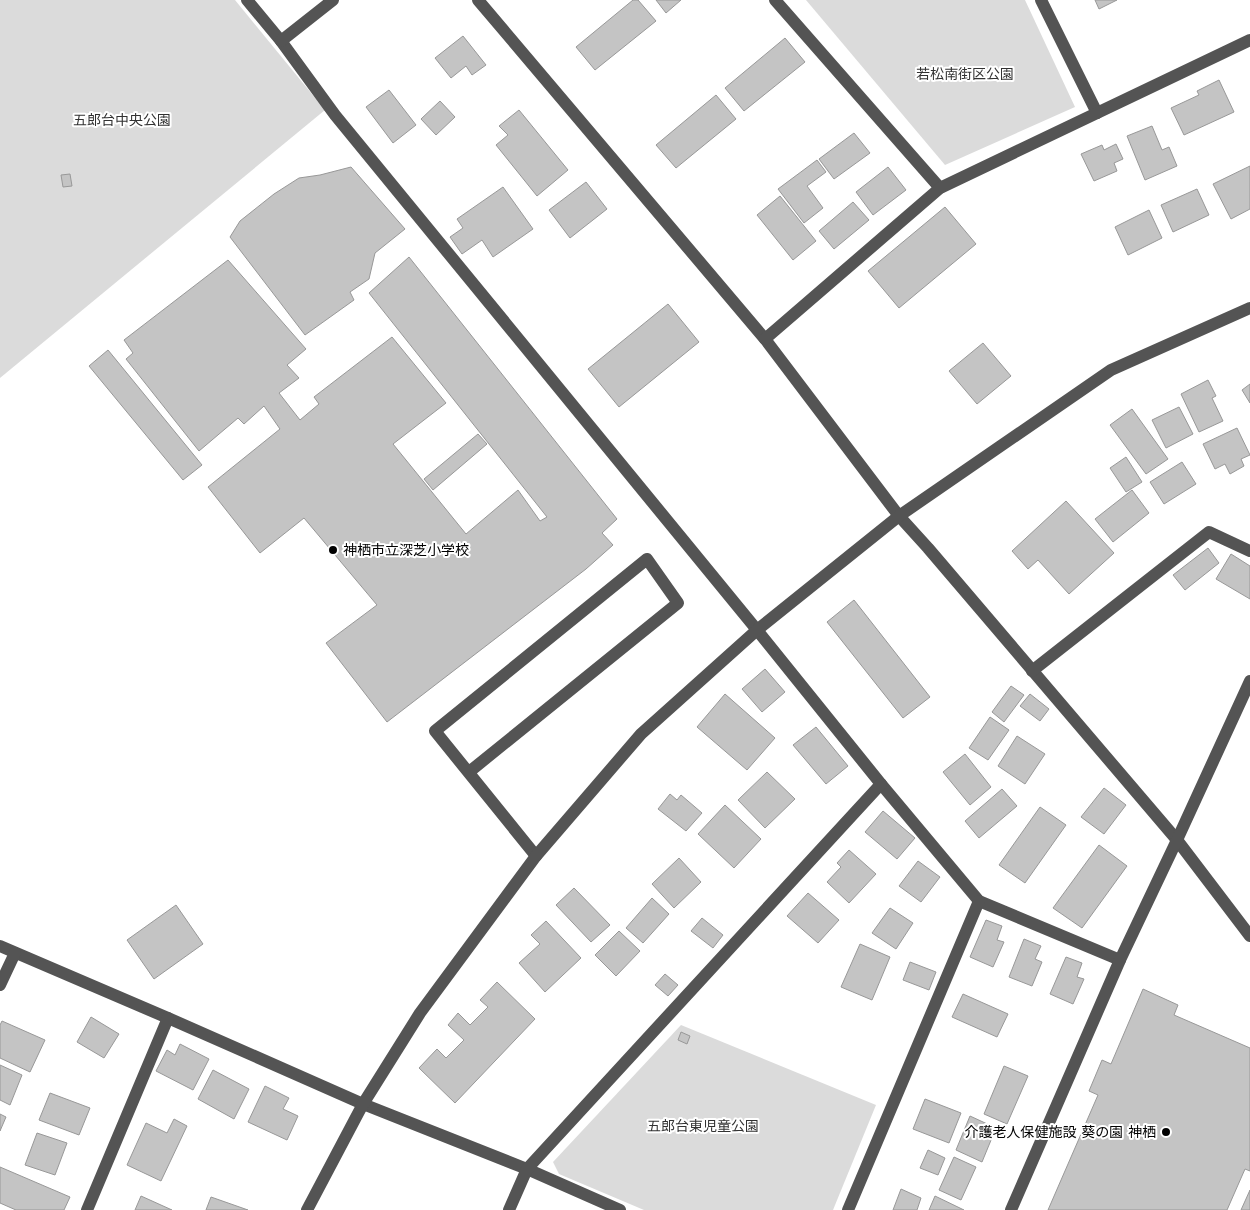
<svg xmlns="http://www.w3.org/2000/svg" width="1250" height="1210" font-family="'Work Sans','Noto Sans JP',sans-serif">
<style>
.green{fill:#dbdbdb}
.building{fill:#c4c4c4;stroke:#989898}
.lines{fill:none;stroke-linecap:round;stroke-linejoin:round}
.minor{stroke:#545454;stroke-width:12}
.poi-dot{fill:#000;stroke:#fff;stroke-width:2}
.labels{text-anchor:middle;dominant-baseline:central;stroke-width:4;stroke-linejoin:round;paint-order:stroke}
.park-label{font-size:14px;fill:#323232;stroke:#fff}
.poi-label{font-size:14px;fill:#000;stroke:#fff;text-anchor:start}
</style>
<rect width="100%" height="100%" fill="#fff"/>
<!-- green -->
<g class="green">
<polygon points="0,0 235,0 325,110 0,378"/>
<polygon points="806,0 1025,0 1075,107 945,165"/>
<polygon points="681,1025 876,1105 833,1210 644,1210 559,1174 553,1162"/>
</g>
<!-- building -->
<g class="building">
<polygon points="633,0 638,0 656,21 595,70 576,47"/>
<polygon points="656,0 681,0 666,13"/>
<polygon points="1095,0 1117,0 1099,9"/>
<polygon points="463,36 486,65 472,75 466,66 451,78 435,58"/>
<polygon points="785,38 805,62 744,111 725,88"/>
<polygon points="1219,80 1234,112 1184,135 1171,108 1199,95 1197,91"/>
<polygon points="389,90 416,125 393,143 366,107"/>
<polygon points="716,95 736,119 676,168 656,145"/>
<polygon points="440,101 455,117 436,135 421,119"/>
<polygon points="519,110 568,170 537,196 496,145 508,135 499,126"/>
<polygon points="1152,126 1162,150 1169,147 1177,166 1145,180 1127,136"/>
<polygon points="854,133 870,153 834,179 819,159"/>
<polygon points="1116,144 1123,159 1114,163 1117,171 1094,181 1081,154 1102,145 1104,150"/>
<polygon points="817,160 826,172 807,186 823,208 804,223 778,189"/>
<polygon points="1250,166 1250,209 1231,219 1213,184"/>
<polygon points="351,167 405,229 375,253 369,279 350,292 354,300 305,335 230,237 240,221 274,194 299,178 320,175"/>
<polygon points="888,167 906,190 873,215 856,192"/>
<polygon points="70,174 72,186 63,187 61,175"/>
<polygon points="586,182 607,209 570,238 549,210"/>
<polygon points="503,187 533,229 493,257 482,240 462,254 450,237 463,228 457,219"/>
<polygon points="1197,189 1209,215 1173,232 1161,205"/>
<polygon points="780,196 816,241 793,260 757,215"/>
<polygon points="853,202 869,220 834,249 819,231"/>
<polygon points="945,207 976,244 899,308 868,271"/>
<polygon points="1149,210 1162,238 1128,255 1115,227"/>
<polygon points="409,257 617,519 602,533 613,545 586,569 387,722 326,643 377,605 304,518 260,553 208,487 280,429 264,406 244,424 238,418 199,451 126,359 133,353 124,340 228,260 306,349 287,365 299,378 279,393 300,420 319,404 314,397 392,337 446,403 393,444 466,534 518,490 540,521 547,517 369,293"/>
<polygon points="668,304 699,342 619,407 588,369"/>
<polygon points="983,343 1011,376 977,404 949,371"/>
<polygon points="108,350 202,465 183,480 89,366"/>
<polygon points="1208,380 1216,396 1212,398 1223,421 1199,432 1181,394"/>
<polygon points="1250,384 1250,403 1242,390"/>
<polygon points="1179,407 1193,434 1166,448 1152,420"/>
<polygon points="1132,409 1168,459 1146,474 1110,425"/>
<polygon points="1237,428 1250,455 1241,459 1244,466 1230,474 1225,464 1215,469 1203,444"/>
<polygon points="478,434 487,444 433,490 424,479"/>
<polygon points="1126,457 1142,482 1126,492 1110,468"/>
<polygon points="1182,462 1196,484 1164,504 1150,482"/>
<polygon points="1132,490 1149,513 1113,542 1095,519"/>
<polygon points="1066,501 1114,553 1069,594 1038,560 1028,569 1012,551"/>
<polygon points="1208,548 1219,563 1185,590 1173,575"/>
<polygon points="1231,554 1250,566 1250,599 1216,579"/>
<polygon points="854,600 930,697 903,718 827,622"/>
<polygon points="765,669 785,692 762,712 742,689"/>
<polygon points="1011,686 1024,695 1004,722 992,712"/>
<polygon points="725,694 775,738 747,770 697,727"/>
<polygon points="1030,694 1049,709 1040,721 1020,706"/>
<polygon points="990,717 1009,730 988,760 969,748"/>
<polygon points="816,727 848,766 826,784 793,745"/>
<polygon points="1017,736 1045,754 1025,784 998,766"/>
<polygon points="965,754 991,787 970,805 943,772"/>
<polygon points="767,772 795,799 765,828 738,800"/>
<polygon points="1104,788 1126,805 1104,834 1081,817"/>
<polygon points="1002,789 1017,806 979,838 965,821"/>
<polygon points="670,794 677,800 681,795 702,813 686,831 658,809"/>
<polygon points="725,805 761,839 734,868 698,834"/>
<polygon points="1040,807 1066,825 1025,883 999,865"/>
<polygon points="883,811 915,838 897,859 865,832"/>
<polygon points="1099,845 1127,866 1082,928 1053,908"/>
<polygon points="849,850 876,874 849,903 827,882 841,867 837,863"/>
<polygon points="679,858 701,882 674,908 652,884"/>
<polygon points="918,861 940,877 921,902 899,886"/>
<polygon points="574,888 610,925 591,942 556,905"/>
<polygon points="808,893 839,920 818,943 787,916"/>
<polygon points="652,898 669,914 643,943 626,928"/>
<polygon points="176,905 203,944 154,979 127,940"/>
<polygon points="890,908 913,923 896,949 872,933"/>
<polygon points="702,918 723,935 713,948 691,931"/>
<polygon points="986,920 1002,926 997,940 1004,942 993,967 970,957"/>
<polygon points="546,921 581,958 545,992 519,963 540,944 531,935"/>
<polygon points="619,931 640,951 616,976 595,955"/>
<polygon points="1024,939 1041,946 1035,959 1042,962 1032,986 1009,977"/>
<polygon points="860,944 890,957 872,1000 841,987"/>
<polygon points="1066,957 1082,963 1077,977 1084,979 1073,1004 1050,994"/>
<polygon points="910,962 936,972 929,990 903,980"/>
<polygon points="665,974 678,985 668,996 655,985"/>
<polygon points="497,982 535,1019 455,1103 419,1068 437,1049 446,1058 464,1040 448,1025 458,1013 470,1025 488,1007 480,1000"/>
<polygon points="1143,989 1178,1005 1174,1015 1250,1048 1250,1171 1245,1169 1227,1210 1048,1210 1098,1095 1089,1091 1102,1060 1111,1064"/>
<polygon points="963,994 1008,1014 997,1037 952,1017"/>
<polygon points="91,1017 119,1034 104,1058 77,1042"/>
<polygon points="2,1021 45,1040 30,1072 0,1058 0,1025"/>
<polygon points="681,1032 690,1036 687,1044 678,1040"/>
<polygon points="180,1044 209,1059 193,1090 156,1071 167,1050 175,1055"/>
<polygon points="0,1065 22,1075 10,1105 0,1100"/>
<polygon points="1004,1066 1028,1076 1007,1124 984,1114"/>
<polygon points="213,1070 249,1089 234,1119 198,1099"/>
<polygon points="265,1086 289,1098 283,1109 298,1116 287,1140 248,1122"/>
<polygon points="50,1093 90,1108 79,1135 39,1120"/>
<polygon points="925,1099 961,1113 949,1143 913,1129"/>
<polygon points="0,1114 6,1117 0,1131"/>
<polygon points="970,1116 996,1128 982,1162 956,1150"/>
<polygon points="174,1119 187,1126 161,1181 127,1165 146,1123 167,1133"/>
<polygon points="37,1133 67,1143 55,1175 25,1165"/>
<polygon points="928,1150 945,1158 938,1175 920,1168"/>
<polygon points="954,1157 976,1167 961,1200 939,1190"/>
<polygon points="0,1167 70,1197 64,1210 16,1210 0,1203"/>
<polygon points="901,1189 921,1198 917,1210 893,1210"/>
<polygon points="1250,1190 1250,1210 1241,1210"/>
<polygon points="141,1196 172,1210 135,1210"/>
<polygon points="935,1196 964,1210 929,1210"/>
<polygon points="211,1197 248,1210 206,1210"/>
</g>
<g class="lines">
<!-- minor -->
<g class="minor">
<polyline points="247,0 281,41 335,115 757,630 881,784 979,901 1120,960"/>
<polyline points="478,0 765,339 899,516 928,548 1177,840 1250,936"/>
<polyline points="775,0 940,188"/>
<polyline points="1041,0 1097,113"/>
<polyline points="281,41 333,0"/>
<polyline points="765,339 940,188 1250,40"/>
<polyline points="1032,671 1209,532 1250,551"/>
<polyline points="469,772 678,603 647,559 435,731 536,856"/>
<polyline points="0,946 168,1018 363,1104 527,1169 620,1210"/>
<polyline points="0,985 15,953"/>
<polyline points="87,1210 168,1018"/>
<polyline points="307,1210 363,1104 420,1013 536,856 641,734 757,630 899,516 1111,370 1250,308"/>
<polyline points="509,1210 527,1169 881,784"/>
<polyline points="848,1210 979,901"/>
<polyline points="1011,1210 1120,960 1177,840 1250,681"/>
</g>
</g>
<!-- markers -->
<g class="poi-dot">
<circle cx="333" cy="550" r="5"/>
<circle cx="1166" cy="1132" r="5"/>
</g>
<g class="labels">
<!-- park labels -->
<g class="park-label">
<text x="965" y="74">若松南街区公園</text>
<text x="122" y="120">五郎台中央公園</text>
<text x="703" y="1126">五郎台東児童公園</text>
</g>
<!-- poi labels -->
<g class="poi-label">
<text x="343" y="550">神栖市立深芝小学校</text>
<text x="1156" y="1132" text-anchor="end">介護老人保健施設 葵の園 神栖</text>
</g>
</g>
</svg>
